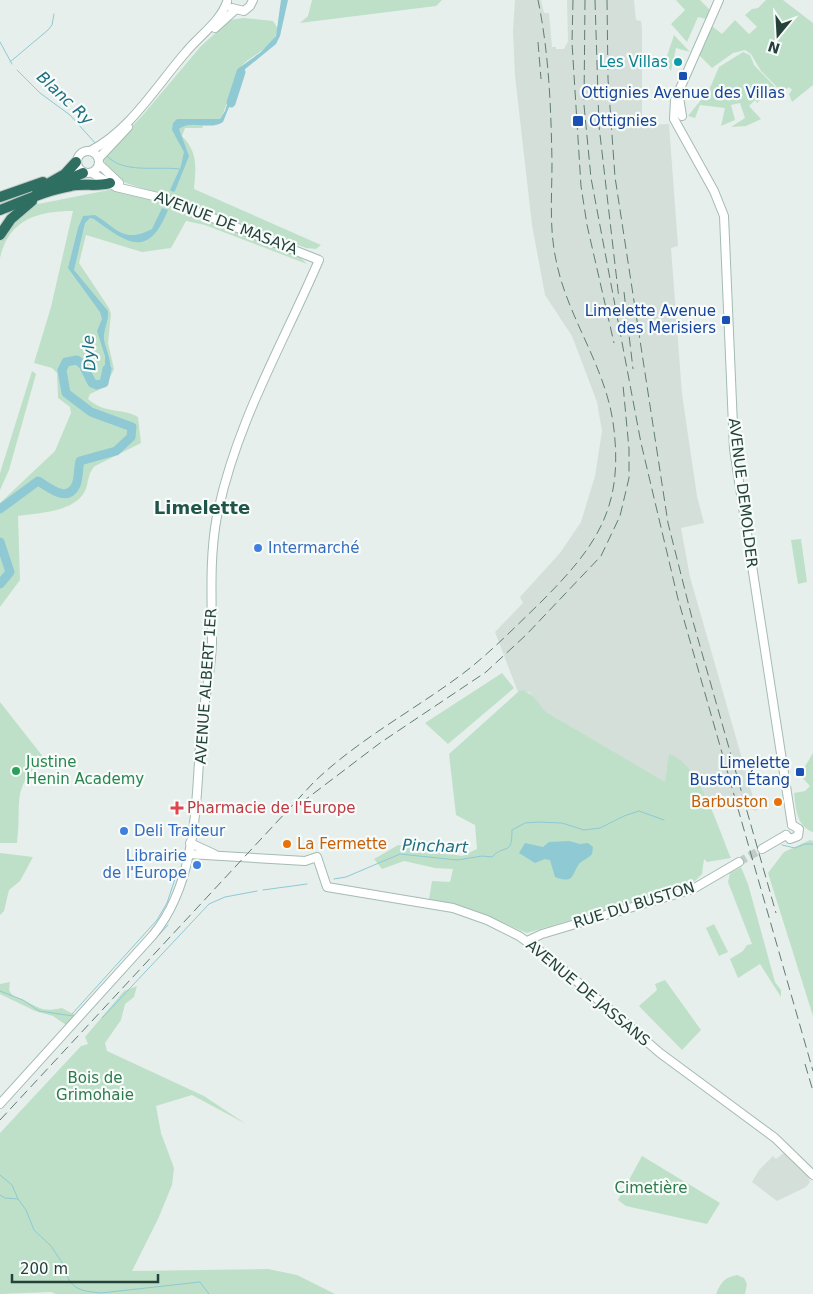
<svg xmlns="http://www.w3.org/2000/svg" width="813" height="1294" font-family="'DejaVu Sans',sans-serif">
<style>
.built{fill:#d4dfda}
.green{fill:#bfe0c8}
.water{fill:#8ec9d4}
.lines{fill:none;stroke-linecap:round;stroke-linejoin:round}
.stream{stroke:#8ec9d4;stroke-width:1}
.river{stroke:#8ec9d4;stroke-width:9}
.secondary-tunnel{stroke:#bfccc8;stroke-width:8;stroke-dasharray:8 4;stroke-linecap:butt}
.secondary-casing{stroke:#a4bbb3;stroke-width:10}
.highway-casing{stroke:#c2cac8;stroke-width:12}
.secondary{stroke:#fff;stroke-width:8}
.highway{stroke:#2f6f62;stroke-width:10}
.rail{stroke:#5f7d75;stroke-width:1;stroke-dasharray:10 5;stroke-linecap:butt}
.culture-dot{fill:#0f9aa8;stroke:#f7fbf9;stroke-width:2}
.transit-dot{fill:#1a4fb4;stroke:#f7fbf9;stroke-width:2}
.shop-dot{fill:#3f7fe0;stroke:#f7fbf9;stroke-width:2}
.leisure-dot{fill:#2e9e5b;stroke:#f7fbf9;stroke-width:2}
.food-dot{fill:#e8710a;stroke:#f7fbf9;stroke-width:2}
.health-dot{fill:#e0444e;stroke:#f7fbf9;stroke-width:2}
.labels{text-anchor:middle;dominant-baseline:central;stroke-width:4.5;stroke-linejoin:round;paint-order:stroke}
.culture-label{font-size:15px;fill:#0d838f;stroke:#f7fbf9;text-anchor:end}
.transit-label{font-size:15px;fill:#164399;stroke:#f7fbf9;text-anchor:end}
.street-label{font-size:15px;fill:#24423a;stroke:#f7fbf9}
.shop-label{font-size:15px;fill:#366cbe;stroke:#f7fbf9;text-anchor:start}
.leisure-label{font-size:15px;fill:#27864d;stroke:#f7fbf9;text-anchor:start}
.food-label{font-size:15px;fill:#c56008;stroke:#f7fbf9;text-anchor:end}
.health-label{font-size:15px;fill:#be3a42;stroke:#f7fbf9;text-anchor:start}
.park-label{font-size:15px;fill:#2d7a4b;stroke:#f7fbf9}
.water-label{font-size:16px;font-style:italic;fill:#1c6f80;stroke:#f7fbf9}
.quarter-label{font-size:18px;font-weight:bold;fill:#1f5548;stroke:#f7fbf9}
</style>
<rect width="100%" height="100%" fill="#e6efeb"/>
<!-- built -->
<g class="built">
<polygon points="515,0 541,0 544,13 549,13 552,47 556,47 556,49 564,49 568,41 567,0 634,0 636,20 641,21 642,29 642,125 669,124 678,246 671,248 682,394 697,496 704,523 681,528 690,577 757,811 671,787 546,712 529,692 518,692 495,632 523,603 520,597 560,553 581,522 595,476 602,431 597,402 572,336 545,295 532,225 515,76 513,31"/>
<polygon points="785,1152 808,1176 810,1182 806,1187 777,1201 752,1182 759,1170 773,1156 776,1159"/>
</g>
<!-- green -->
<g class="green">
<polygon points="312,0 442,0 436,6 300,23 308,16"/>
<polygon points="676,0 700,0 710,10 706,19 698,17 687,42 671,24 685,10"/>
<polygon points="766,0 783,0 813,23 813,85 792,102 789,94 792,90 789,87 785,90 783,88 779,89 761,71 751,54 745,50 733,53 712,68 699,55 712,26 722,34 735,20 749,34 757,27 745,15 752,9 758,8"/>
<path d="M244 18 273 21 278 29C273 50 252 53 240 68 232 77 229 105 220 119L206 120 202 128H185L182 136C198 152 196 167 194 189L321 245 316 249 306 248 178 200 126 183 115 177 105 166 104 158 109 150 142 116 201 46 230 20Z"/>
<polygon points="674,35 690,52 676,48 671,71 665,62"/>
<polygon points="743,52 750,55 754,65 777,89 766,100 763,97 757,103 755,100 749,106 761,119 746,126 731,127 745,118 740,103 731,105 735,120 721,126 725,108 700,105 695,118 688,116 709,90 719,67"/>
<path d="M114 189 160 201 301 258 307 264 205 225 186 221 171 248 142 252 86 235 79 263 109 308 111 314 108 343 114 369 105 387 90 394 88 399C107 415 120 407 138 417L141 443 95 466C87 474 89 482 85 491 75 512 38 513 18 516L20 580 0 607V503L55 451 71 413 70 407 58 398 57 373 52 368 34 363 51 307 73 211C38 211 9 219 0 258V242L5 233 33 205Z"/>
<polygon points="32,371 36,374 9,470 0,490 0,473"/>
<polygon points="801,539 807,582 798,584 791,540"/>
<polygon points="502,673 514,688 448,744 425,723"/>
<path d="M523 690 533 696 546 712 665 782 669 754C699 762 719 831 731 858L707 862 704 859 702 874 691 885 527 933 464 907 429 899 432 881 450 882 453 869 435 868 404 861 382 869 374 859 398 845 462 856 477 849 475 825 456 815 449 754 518 692Z"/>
<path d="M0 702 44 758C9 792 23 800 17 843H0Z"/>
<path d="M813 753V832C796 826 796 808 794 793L805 791 810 786 800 775Z"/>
<polygon points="810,840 813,841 813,1016 768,873 784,852"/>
<polygon points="0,853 33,857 20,881 9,890 4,911 0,915"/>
<polygon points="741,867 748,884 775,982 781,990 781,997 760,964 738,978 730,959 743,951 747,945 752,944 728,882 730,873"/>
<polygon points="714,924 728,952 719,956 706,928"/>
<polygon points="665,980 701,1030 682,1050 639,1006 657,990 655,984"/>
<path d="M10 982 9 990C12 997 18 998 25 1001 42 1009 43 1012 62 1008L75 1015 66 1025 53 1016 35 1011 0 994V984Z"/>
<polygon points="137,986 134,997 125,1004 121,1020 105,1043 107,1051 204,1096 246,1124 192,1095 156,1106 161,1133 174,1168 172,1185 158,1219 132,1271 268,1269 297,1275 335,1294 56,1294 51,1292 0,1294 0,1133 81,1046 88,1044 85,1037 124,991"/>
<polygon points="642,1156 720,1203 707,1224 626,1206 618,1200"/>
<path d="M737 1275 744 1278 747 1284 745 1294H716C721 1282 725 1277 737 1275Z"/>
</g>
<!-- water -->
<g class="water">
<path d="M281 0H288L280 36 276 44 244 70 223 122C211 131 191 119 179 129L189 156 175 191 173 192 170 190 181 166 184 152 172 130 173 123 177 119H220L225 111 239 68 261 52 276 36Z"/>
<path d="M162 208 168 210C148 260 127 243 94 219L90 218 85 223 74 270 108 311C109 321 103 330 104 340 107 354 115 366 107 380H105V356L97 331 102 319 100 312 68 268 78 228 83 216 95 215C117 228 123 244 152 229Z"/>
<path d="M569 841 580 844 588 843 593 847 592 854C588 859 582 860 579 864 571 876 574 884 555 877L550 860 545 859 535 863 519 853 525 843 543 847 549 842Z"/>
</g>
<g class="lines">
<!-- stream -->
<g class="stream">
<polyline points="0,42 12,64"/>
<polyline points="10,62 48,30 52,25 54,14"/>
<polyline points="17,70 40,93 70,115 96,144"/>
<path d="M107 156C123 174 157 166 179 169"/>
<polyline points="782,845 795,848 805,844 813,844"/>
<path d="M334 879 346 877 400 854 457 860 482 856 492 857C505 843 512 857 512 830L525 823 538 822 562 823 584 830 600 828 624 816 639 811 664 820"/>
<polyline points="263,890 307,884"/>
<polyline points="0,991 23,1000 39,1011 73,1016"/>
<polyline points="72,1014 157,920 167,903 176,876"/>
<polyline points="83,1018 168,925"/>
<polyline points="102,1018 209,904 225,897 257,891"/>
<polyline points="0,1175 12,1185 18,1199 5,1198 0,1195"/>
<path d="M18 1199 26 1210 34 1230 51 1246 67 1270 66 1273C72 1291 84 1291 101 1293L200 1282 209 1294"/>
</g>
<!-- river -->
<g class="river">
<polyline points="231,103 241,72"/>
<path d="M0 509 38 481C49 487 67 504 76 485 79 478 78 468 80 461L116 451 131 437 132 427 91 412 66 393 62 370 66 362 77 360 83 365 92 383 97 385 104 383 107 369"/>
<polyline points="0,542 10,572 0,584"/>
</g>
<!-- secondary-tunnel -->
<polyline class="secondary-tunnel" points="739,862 762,849"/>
<!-- secondary casing -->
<g class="secondary-casing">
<g id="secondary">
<polyline points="719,0 675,100 674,119 714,191 724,216 734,449 792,825"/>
<polyline points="232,8 244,11 250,6 253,0"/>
<polyline points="215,28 235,10"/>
<polyline points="679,97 682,116"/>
<circle cx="88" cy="162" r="11"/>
<path d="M90 151C130 131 157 85 186 52 199 36 220 22 227 2"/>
<polyline points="99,158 128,127"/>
<polyline points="99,164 119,183"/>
<polyline points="786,835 790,839 798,836 799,829 792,825"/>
<polyline points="190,843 214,854"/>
<polyline points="762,849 786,835"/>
<polyline points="188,854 305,861 317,857 327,887 453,908 487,920 519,936 551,959 660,1053 775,1138 813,1175"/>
<polyline points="527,941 542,934 693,889 739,862"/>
<path d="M0 1104 153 935C198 881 196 797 201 730 204 701 211 673 212 643 212 601 209 558 217 516 236 423 282 346 319 260L162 198 116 187 92 173"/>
</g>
</g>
<!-- highway casing -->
<g class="highway-casing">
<g id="highway">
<polyline points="59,184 83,173"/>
<polyline points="37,190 65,174 76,162"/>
<polyline points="0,197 43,182"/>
<path d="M0 210C24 201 46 190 71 186 84 183 97 187 110 183"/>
<polyline points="0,235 11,219 32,201"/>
</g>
</g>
<!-- secondary -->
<use href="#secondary" class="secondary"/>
<!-- highway -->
<use href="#highway" class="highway"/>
<!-- rail -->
<g class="rail">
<polyline points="573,0 572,43 581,186 587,225 614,343"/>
<polyline points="585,0 584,105 591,178 641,443 678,599 813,1071"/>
<polyline points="595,0 599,126 619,299"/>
<polyline points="607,0 608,79 615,177 668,523 692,618 776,913"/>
<polyline points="538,42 541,79"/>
<polyline points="624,292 633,369"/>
<polyline points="301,803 380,743 486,672 526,635 601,556 620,516 629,478 629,449 623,385"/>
<polyline points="805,1064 813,1091"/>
<path d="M0 1120 314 782C359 739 411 712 461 675 489 654 514 628 540 603 597 546 625 507 613 422 604 363 567 317 556 260 549 228 552 195 552 162 551 108 549 53 538 0"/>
</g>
</g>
<!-- markers -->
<circle class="culture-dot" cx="678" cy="62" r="5"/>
<g class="transit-dot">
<rect x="678" y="71" width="10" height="10" rx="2.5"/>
<rect x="572" y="115" width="12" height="12" rx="2.5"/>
<rect x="721" y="315" width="10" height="10" rx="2.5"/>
<rect x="795" y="767" width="10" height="10" rx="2.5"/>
</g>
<g class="shop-dot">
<circle cx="258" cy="548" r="5"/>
<circle cx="124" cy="831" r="5"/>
<circle cx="197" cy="865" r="5"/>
</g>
<circle class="leisure-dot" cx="16" cy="771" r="5"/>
<g class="food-dot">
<circle cx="778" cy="802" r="5"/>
<circle cx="287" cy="844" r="5"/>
</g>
<path class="health-dot" d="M174.5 800.5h5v5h5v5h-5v5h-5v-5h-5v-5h5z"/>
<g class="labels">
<!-- culture labels -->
<g class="culture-label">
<text x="668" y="62">Les Villas</text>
</g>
<!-- transit labels -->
<g class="transit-label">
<text x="683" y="93" text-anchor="middle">Ottignies Avenue des Villas</text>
<text x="589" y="121" text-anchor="start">Ottignies</text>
<text x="716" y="311">Limelette Avenue<tspan x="716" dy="17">des Merisiers</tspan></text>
<text x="790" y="763">Limelette<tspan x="790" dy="17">Buston Étang</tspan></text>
</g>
<!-- street labels -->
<g class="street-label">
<text transform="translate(226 223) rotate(21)">AVENUE DE MASAYA</text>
<text transform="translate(743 493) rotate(83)">AVENUE DEMOLDER</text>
<text transform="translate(206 686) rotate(-86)">AVENUE ALBERT 1ER</text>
<text transform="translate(634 905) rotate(-17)">RUE DU BUSTON</text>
<text transform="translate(588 993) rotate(40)">AVENUE DE JASSANS</text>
</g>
<!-- shop labels -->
<g class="shop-label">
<text x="268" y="548">Intermarché</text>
<text x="134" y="831">Deli Traiteur</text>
<text x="187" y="856" text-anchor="end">Librairie<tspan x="187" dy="17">de l'Europe</tspan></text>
</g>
<!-- leisure labels -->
<g class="leisure-label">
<text x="26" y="762">Justine<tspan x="26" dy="17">Henin Academy</tspan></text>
</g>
<!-- food labels -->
<g class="food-label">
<text x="768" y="802">Barbuston</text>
<text x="297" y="844" text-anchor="start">La Fermette</text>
</g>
<!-- health labels -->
<g class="health-label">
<text x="187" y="808">Pharmacie de l'Europe</text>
</g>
<!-- park labels -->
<g class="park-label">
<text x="95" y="1078">Bois de<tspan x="95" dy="17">Grimohaie</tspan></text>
<text x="651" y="1188">Cimetière</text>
</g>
<!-- water labels -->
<g class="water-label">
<text transform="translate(65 98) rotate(43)">Blanc Ry</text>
<text transform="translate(89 353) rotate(-93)">Dyle</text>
<text transform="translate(435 846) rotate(2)">Pinchart</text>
</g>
<!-- quarter labels -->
<g class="quarter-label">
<text x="202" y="507">Limelette</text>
</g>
</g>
<!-- north arrow -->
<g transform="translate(778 35) rotate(198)" stroke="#f7fbf9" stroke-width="4" paint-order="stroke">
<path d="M0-4L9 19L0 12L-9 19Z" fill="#24423a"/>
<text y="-8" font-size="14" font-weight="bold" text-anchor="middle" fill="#24423a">N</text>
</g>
<!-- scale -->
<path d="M12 1274v8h146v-8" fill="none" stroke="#24423a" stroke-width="2.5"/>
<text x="20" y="1274" font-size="15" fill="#24423a" stroke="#f7fbf9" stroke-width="4" paint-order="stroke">200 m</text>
</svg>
